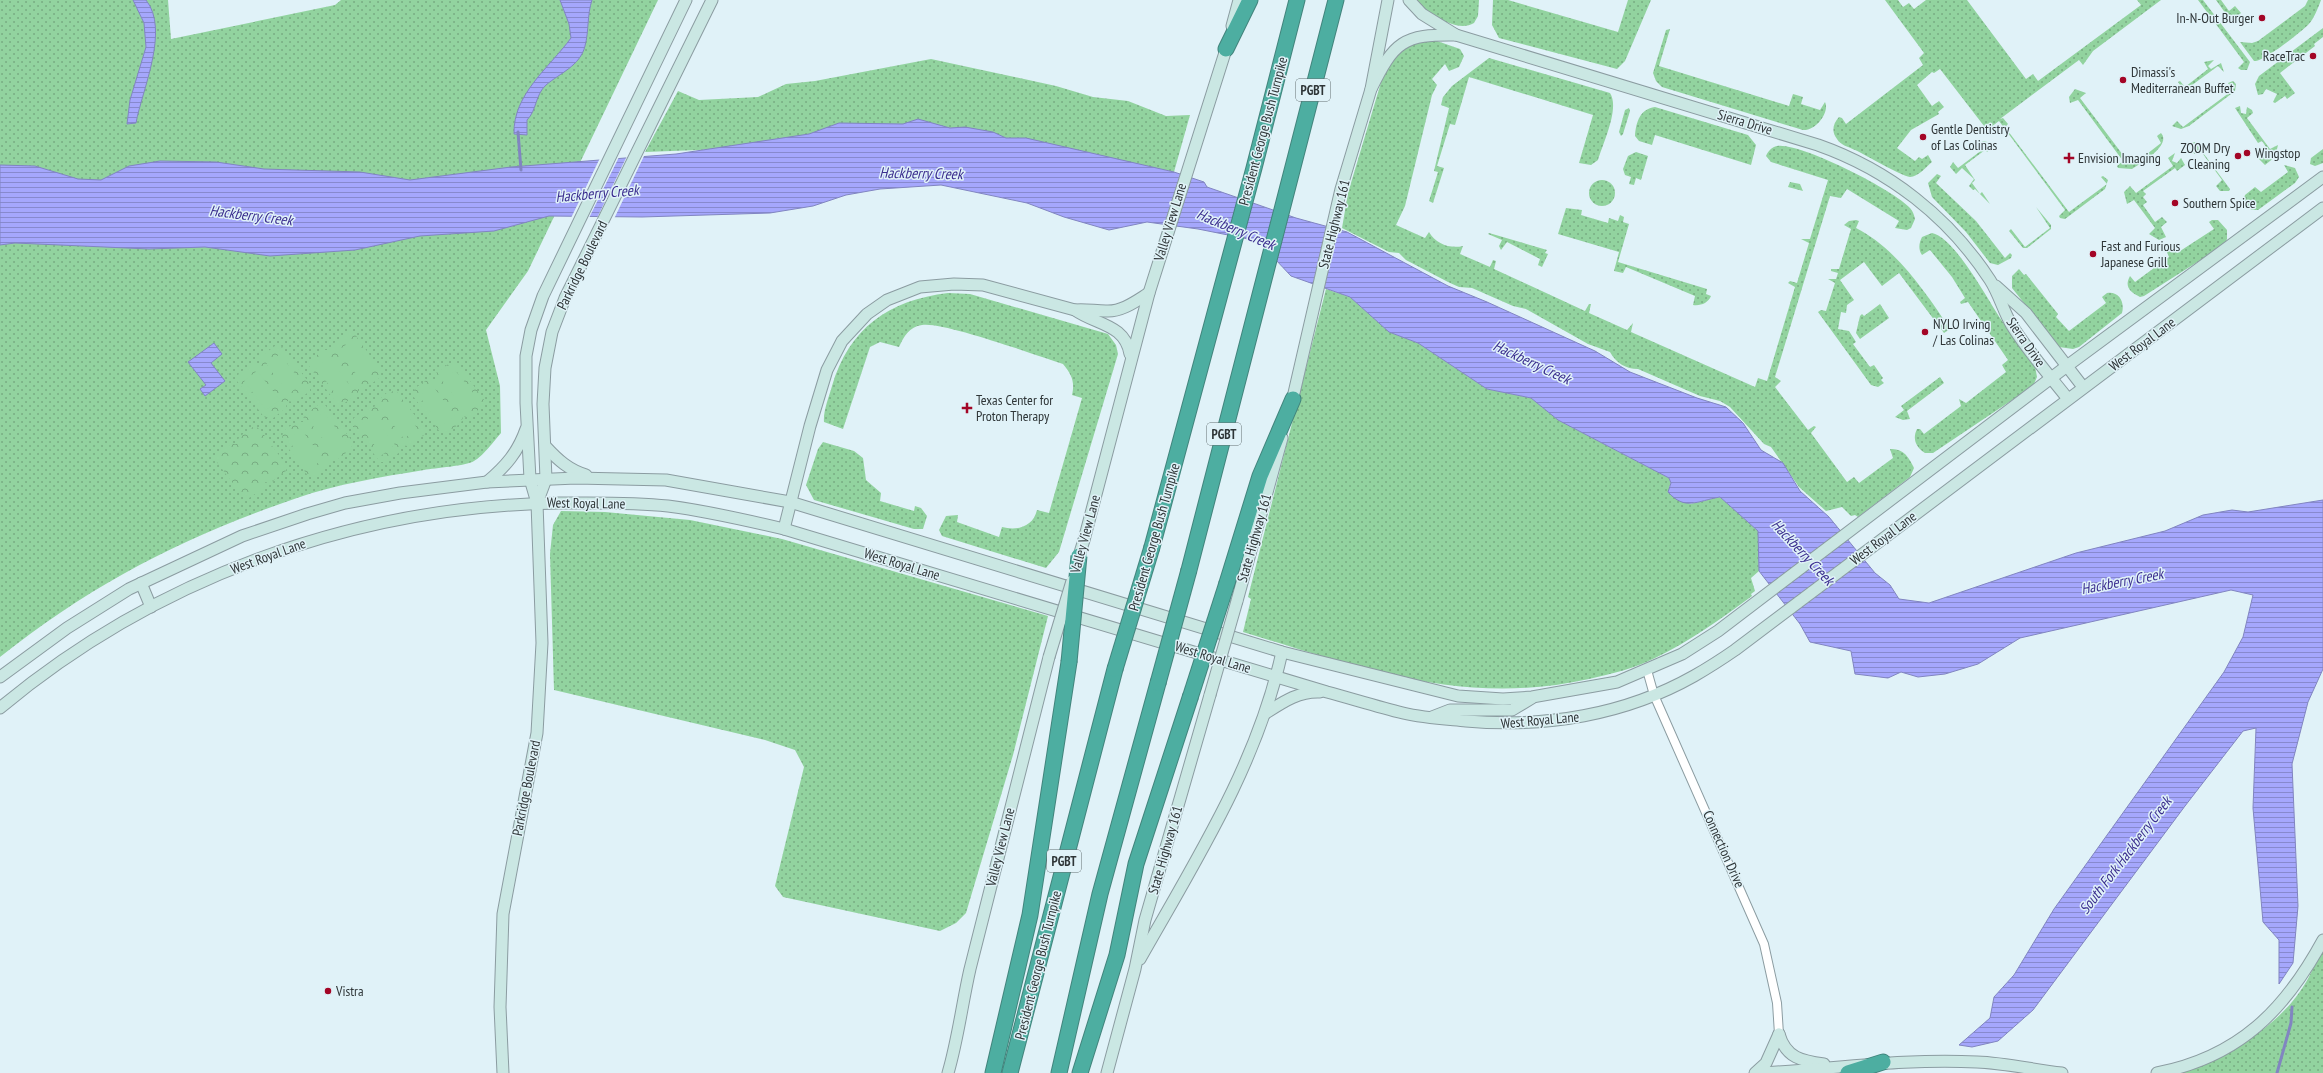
<svg xmlns="http://www.w3.org/2000/svg" width="2323" height="1073" font-family="'PT Sans Narrow',sans-serif">
<style>
.grass{fill:url(#grass-dots)}
.forest{fill:url(#forest-crowns)}
.pitch{fill:#92d39f}
.water{fill:url(#water-rules);stroke:#8185c1}
.pier{fill:#e0f2f8}
.lines{fill:none;stroke-linecap:round;stroke-linejoin:round}
.stream{stroke:#8185c1;stroke-width:3}
.street-casing{stroke:#8b9ca1;stroke-width:10}
.secondary-casing{stroke:#8b9ca1;stroke-width:13}
.highway-casing{stroke:#42847c;stroke-width:17}
.street{stroke:#fff;stroke-width:8}
.secondary{stroke:#cae7e3;stroke-width:11}
.highway{stroke:#4daea1;stroke-width:15}
.secondary-bridge-casing{stroke:#8b9ca1;stroke-width:13;stroke-linecap:butt}
.highway-bridge-casing{stroke:#42847c;stroke-width:17;stroke-linecap:butt}
.secondary-bridge{stroke:#cae7e3;stroke-width:11}
.highway-bridge{stroke:#4daea1;stroke-width:15}
.poi-dot{fill:#a30526;stroke:#e0f2f8;stroke-width:1.5}
.labels{text-anchor:middle;dominant-baseline:central;stroke-width:3;stroke-linejoin:round;paint-order:stroke}
.shield{fill:#e0f2f8;stroke:#636e71;stroke-width:1}
.shield-label{font-size:13px;font-weight:bold;fill:#2e3537}
.poi-label{font-size:14px;fill:#2e3537;stroke:#e0f2f8;text-anchor:start}
.street-label{font-size:14px;fill:#2e3537;stroke:#e0f2f8}
.water-label{font-size:15px;font-style:italic;fill:#3b2e8f;stroke:#e0f2f8}
</style>
<defs>
<pattern id="grass-dots" width="8" height="8" patternUnits="userSpaceOnUse"><rect width="8" height="8" fill="#92d39f"/><path d="M2 2h.1M6 6h.1" fill="none" stroke="#78ac82" stroke-width="1.8" stroke-linecap="round"/></pattern>
<pattern id="forest-crowns" width="20" height="18" patternUnits="userSpaceOnUse"><rect width="20" height="18" fill="#92d39f"/><path d="M2 6a3 3 0 1 1 6 0M12 15a3 3 0 1 1 6 0" fill="none" stroke="#78ac82"/></pattern>
<pattern id="water-rules" width="6" height="5" patternUnits="userSpaceOnUse"><rect width="6" height="5" fill="#a5a7fc"/><path d="M0 2.5h6" fill="none" stroke="#8789cd"/></pattern>
</defs>
<rect width="100%" height="100%" fill="#e0f2f8"/>
<!-- grass -->
<g class="grass">
<path d="M0 0H168L171 39 335 5 341 0H658L528 271 486 330 500 386 501 433C495 440 482 457 474 461 466 466 435 468 424 470 381 477 337 484 297 498 185 536 93 583 0 657Z"/>
<path d="M1412 0H1479L1478 16 1474 23C1456 34 1426 11 1412 0Z"/>
<polygon points="1493,0 1508,0 1618,32 1628,0 1651,0 1625,61 1617,69 1499,38 1492,25"/>
<path d="M1885 0H1898L1903 7 1909 3 1914 9 1926 0H1967L2026 79 2033 74 2038 81 2141 5 2137 0H2161L2093 51 2083 65 2079 60 2000 119 2003 118 2008 124 2005 127 2069 212 2107 184 2101 177 2103 176 2108 180 2105 189 2065 219 2060 218 2059 216 2065 210 1999 121 1987 130H1982L1984 126 1940 69 1934 73 1932 72 1917 85 1932 106 1939 101 1944 107 1938 112 1939 114 1911 130 1897 148 1915 161 1919 157 1922 159 1928 155 1932 162C1926 167 1918 177 1910 177 1901 176 1866 155 1855 150 1849 147 1840 145 1837 139 1831 131 1833 124 1839 117L1842 118 1846 124 1923 65 1919 58 1924 53Z"/>
<polygon points="2198,0 2203,0 2250,62 2247,70 2241,70 2238,68 2244,62"/>
<polygon points="2216,0 2221,0 2229,11 2235,6 2241,13 2231,21"/>
<path d="M2308 0H2321C2318 8 2314 19 2308 25 2301 32 2263 62 2254 61L2240 42 2252 43 2258 41 2305 6Z"/>
<polygon points="2323,28 2323,37 2314,44 2315,46 2280,73 2295,93 2287,99 2285,96 2275,103 2273,102 2277,94 2266,89 2263,94 2258,95 2255,84 2259,76"/>
<path d="M1670 29 1659 66 1789 106 1793 94 1803 97 1801 104 1820 110 1825 102C1830 112 1816 131 1803 130L1662 87 1656 81 1653 73 1666 30Z"/>
<path d="M1427 41H1437L1460 49 1464 56 1459 67 1449 71 1445 64 1432 79 1437 85 1432 95 1405 206 1396 225 1425 238 1429 232C1436 244 1450 249 1463 246L1460 254 1490 267 1493 260 1496 261 1494 269 1585 311 1589 304H1591L1589 313 1627 330 1633 323 1631 332 1755 387 1758 378 1767 381 1795 287 1788 283 1790 281 1797 283 1809 243 1801 239H1810L1828 180 1771 162 1766 156C1768 151 1772 147 1777 146 1800 142 1894 190 1910 208 1913 211 1914 215 1915 219L1911 228 1907 230 1895 228 1899 221 1847 189 1841 198 1830 196 1775 377 1781 381 1775 387 1808 430 1814 426 1816 427 1811 433 1847 482 1854 477 1859 483 1893 458 1890 449C1903 448 1909 457 1914 468L1910 477 1858 517 1855 515 1851 516 1842 507 1826 511 1799 487 1771 447 1764 444 1730 407 1720 401 1700 396 1638 369C1626 369 1616 363 1610 352L1588 344 1526 309 1513 306 1472 288 1459 287 1448 282 1406 260 1399 253 1389 252 1342 228 1348 193 1385 69 1404 46Z"/>
<path d="M1489 58 1610 93C1620 108 1603 143 1598 160L1591 165 1579 163 1593 115 1469 77 1455 125 1450 124 1437 166 1444 168 1433 203 1429 201 1438 172 1434 171 1449 108 1441 105 1443 97 1452 86Z"/>
<polygon points="931,59 1056,86 1093,97 1128,101 1166,116 1190,115 1174,172 1006,138 645,152 678,91 699,100 758,97 786,84 815,81"/>
<polygon points="2214,60 2208,66 2211,69 2221,63 2224,72 2218,66 2184,91 2178,82 2180,81 2185,87 2208,69 2204,62"/>
<polygon points="2233,81 2236,84 2235,91 2189,126 2181,129 2172,126 2177,121 2183,127 2233,90 2228,83"/>
<path d="M2075 89 2086 93 2080 98 2126 159 2132 155 2138 161 2161 143 2157 136 2161 133C2172 145 2141 163 2132 169L2118 168 2117 166 2123 161 2078 100 2070 103 2069 97Z"/>
<polygon points="2240,106 2241,113 2246,114 2247,107 2252,110 2253,113 2247,118 2270,149 2278,145 2275,157 2265,165 2259,159 2265,154 2266,147 2262,141 2258,143 2235,108"/>
<path d="M1655 107 1748 135 1756 145 1751 165 1655 135 1652 145 1639 141 1635 136C1636 122 1640 109 1655 107Z"/>
<polygon points="1629,108 1630,111 1623,134 1621,136 1619,132 1625,110"/>
<polygon points="1984,141 1990,143 1992,148 1987,152 1985,150 1965,165 1975,180 1972,183 1980,194 1982,192 1990,204 1975,189 1973,190 1969,186 1974,179 1962,168 1956,174 1950,167 1953,162 1958,168 1982,150 1977,144"/>
<polygon points="2195,142 2230,189 2229,191 2220,191 2216,186 2222,180 2200,150 2195,154 2192,152 2192,143"/>
<polygon points="2323,149 2323,163 2315,166 2310,164 2311,158"/>
<polygon points="1636,152 1648,156 1641,180 1636,178 1634,185 1629,184 1631,177 1625,175 1623,169 1628,156"/>
<polygon points="2175,153 2172,161 2177,163 2181,158 2185,165 2177,171 2175,168 2143,191 2146,194 2143,197 2147,202 2143,205 2155,222 2162,217 2167,222 2161,227 2166,237 2159,240 2149,234 2155,228 2134,200 2127,204 2124,192 2130,186 2136,193 2173,166 2168,158"/>
<path d="M2284 165 2295 168 2299 177 2295 183 2258 210C2249 211 2241 205 2245 195L2255 187 2261 192 2288 172Z"/>
<polygon points="1937,174 1941,176 1936,183 1976,221 2005,258 2010,253 2012,255 2011,258 1998,265 1990,263 1966,232 1932,197 1928,183"/>
<circle cx="1602" cy="193" r="13"/>
<polygon points="1790,182 1800,184 1803,191 1788,187"/>
<polygon points="2036,207 2051,225 2051,229 2027,248 2023,248 2009,231 2011,229 2025,247 2050,228"/>
<path d="M1566 208 1582 210 1581 215 1608 223 1609 218 1618 221 1620 215 1624 217 1623 222 1629 224 1618 262 1707 289 1706 294 1711 296C1708 303 1701 306 1693 305L1695 296 1626 267 1623 273 1614 271 1619 252 1558 234Z"/>
<path d="M1856 220 1859 221 1856 228C1896 248 1926 293 1950 329L1944 333 1899 273 1882 286 1864 262 1840 280 1854 300 1847 305 1846 313 1841 312 1838 329 1849 331 1856 342 1853 344 1870 367 1874 365 1883 378 1881 380 1884 383 1878 387 1871 385 1818 312 1821 310 1826 311 1835 283 1828 279H1836L1838 273 1831 271V269H1839L1851 229 1844 225 1849 221Z"/>
<path d="M2212 220H2218L2227 230V239L2224 245 2144 296 2140 297C2130 292 2124 287 2130 276L2135 282 2169 257 2166 250 2171 247 2177 253 2214 229 2209 222Z"/>
<polygon points="1489,233 1547,250 1545,253 1548,254 1542,267 1538,265 1540,259 1507,242 1501,250 1499,246 1502,240 1488,234"/>
<path d="M1932 233C1954 237 1987 298 2000 318 2011 334 2023 350 2035 366L2037 377 2033 386 1933 453H1925C1916 447 1912 439 1917 429H1920L1924 434 1961 406 1959 399 1966 403 2006 372 2002 365 2008 360 1968 302 1961 304 1960 302 1965 298 1952 277 1930 250 1922 255C1918 249 1919 243 1922 237Z"/>
<path d="M2019 269 2024 275 2026 274 2058 314 2056 317 2069 331 2106 303 2102 297 2107 293C2119 291 2125 302 2122 313L2079 347 2073 349 2059 347 2012 288V276Z"/>
<path d="M1326 289 1350 297 1389 332 1418 343 1487 389 1531 398 1558 420 1669 478 1671 483 1669 487 1690 504 1720 497 1758 531 1759 571 1751 578 1755 591 1751 594 1752 596C1721 619 1690 641 1655 658 1636 668 1611 674 1589 679 1464 707 1361 668 1243 632L1251 599 1248 597Z"/>
<path d="M948 293 970 294 1108 334 1116 345 1118 354 1059 552 1046 568 942 536 939 530 946 516 958 515 957 522 999 537 1002 527C1017 531 1033 527 1037 510L1049 513 1082 398 1072 395C1075 382 1072 375 1063 364 1038 356 942 321 922 325 909 327 904 336 899 347L880 342 870 347 843 429 824 422C823 411 829 397 832 386 849 328 889 300 948 293Z"/>
<polygon points="1880,304 1889,318 1860,339 1856,333 1860,316 1862,314 1864,316"/>
<polygon points="1940,377 1944,383 1907,411 1910,419 1903,420 1895,417 1904,410 1901,406"/>
<polygon points="823,442 854,451 863,458 866,480 881,493 880,501 914,511 915,506 921,508 927,516 923,529 914,529 814,500 806,485 818,449"/>
<polygon points="561,511 605,512 690,520 782,539 1048,616 1013,755 966,913 956,923 940,931 783,897 775,886 804,767 795,750 765,740 554,690 550,554 553,525"/>
<path d="M2323 949V1073H2180C2224 1059 2278 1027 2303 987 2311 975 2316 961 2323 949Z"/>
</g>
<!-- forest -->
<g class="forest">
<polygon points="347,332 354,333 381,371 381,377 365,388 358,387 358,394 343,404 337,404 309,366 310,360 324,350 331,350 333,344"/>
<polygon points="275,346 282,347 310,384 310,391 295,402 287,401 286,408 272,419 264,417 237,381 238,374 252,364 259,363 260,357"/>
<polygon points="450,363 457,363 484,400 484,406 468,417 463,417 461,423 445,434 440,432 413,396 414,389 428,379 435,380 436,373"/>
<polygon points="389,391 397,392 425,429 424,435 408,446 401,445 400,452 386,462 380,462 352,425 354,418 367,408 374,408 376,402"/>
<polygon points="318,405 325,405 352,441 351,449 337,460 330,459 329,465 315,476 308,476 282,439 283,431 296,422 303,422 304,415"/>
<polygon points="253,427 259,428 287,466 286,471 270,483 265,482 265,487 249,498 244,498 216,461 217,454 231,444 237,444 239,437"/>
</g>
<!-- pitch -->
<g class="pitch">
<polygon points="352,340 374,370 361,380 338,351"/>
<polygon points="280,354 302,383 289,394 266,364"/>
<polygon points="329,357 351,387 338,397 316,368"/>
<polygon points="455,370 478,399 464,410 442,380"/>
<polygon points="257,371 280,400 266,410 244,381"/>
<polygon points="433,386 455,416 441,426 419,396"/>
<polygon points="395,399 417,428 404,439 382,409"/>
<polygon points="324,412 346,442 333,452 310,422"/>
<polygon points="373,415 395,445 382,455 359,425"/>
<polygon points="301,429 323,459 310,469 288,440"/>
</g>
<!-- water -->
<g class="water">
<path d="M133 0H146C170 30 142 90 136 123L127 124 130 100 146 47 144 23Z"/>
<path d="M560 0H592C587 15 589 31 585 46 580 66 560 73 546 85 535 95 537 110 527 120V135L514 134C513 94 549 68 571 38L569 24Z"/>
<path d="M918 119 950 128 965 127 993 132 1006 138H1026L1174 172 1204 182 1207 187 1296 218 1347 232 1448 286 1487 302 1595 351 1630 372 1697 398 1726 407 1743 423 1761 450 1783 463 1800 491 1829 517 1875 573 1890 585 1899 599 1929 603 2076 553 2165 531 2203 515 2232 510 2248 512 2323 500V669L2308 702 2292 764 2298 906 2293 963 2279 984V940L2263 922 2253 808 2256 728 2243 731 2185 806 2033 1010 1998 1041 1972 1047 1959 1045 1990 1018 1994 997 2014 975 2054 909 2224 672 2243 637 2253 595 2231 590 2020 638 1978 664 1945 674 1918 677 1901 672 1888 678 1855 674 1851 651 1810 642 1800 624 1759 571 1758 531 1720 497C1697 501 1685 511 1668 492L1671 483 1669 478 1558 420 1531 398 1487 389 1418 343 1389 332 1350 297 1291 276 1258 241 1198 229 1147 222 1109 230 1064 217 1027 203 941 185 880 189 846 195 813 206 770 213 642 217 549 216 494 231 420 236 355 250 270 256 205 247 149 249 15 243 0 245V165L35 166 78 179 101 180 129 166 160 161 216 162 264 169 360 172 410 180 511 167 676 154 809 134 839 123 903 124Z"/>
<polygon points="214,343 222,354 211,363 225,381 205,396 200,389 206,385 188,362"/>
</g>
<!-- pier -->
<g class="pier">
<polygon points="645,154 614,219 597,218 627,156"/>
<polygon points="619,157 589,218 571,218 600,158"/>
</g>
<g class="lines">
<!-- stream -->
<g class="stream">
<polyline points="518,132 521,170"/>
<polyline points="2277,1073 2291,1023 2292,1007"/>
</g>
<!-- street casing -->
<g class="street-casing">
<polyline id="street" points="1647,670 1654,695 1764,944 1777,1003 1779,1034"/>
</g>
<!-- secondary casing -->
<g class="secondary-casing">
<g id="secondary">
<polyline points="1409,0 1422,14 1456,35"/>
<polyline points="1232,26 1239,0"/>
<path d="M1371 89C1394 42 1403 34 1456 35L1818 145C1889 170 1949 217 1990 280 1999 294 2003 310 2011 324 2027 350 2049 375 2068 399"/>
<polyline points="1996,286 2026,313 2083,387"/>
<path d="M1075 310C1086 309 1095 311 1106 311 1122 312 1136 301 1149 293"/>
<polyline points="1291,406 1341,189 1371,89 1388,0"/>
<path d="M546 447C558 460 569 470 586 475"/>
<path d="M487 482C506 466 518 452 526 429"/>
<polyline points="537,503 546,479 543,404 545,368 552,332 565,298 712,0"/>
<path d="M784 529 810 426 827 370 842 341 867 314 887 300 920 287 954 284 983 285 1075 310C1096 325 1125 324 1130 354"/>
<polyline points="1084,540 1149,293 1228,43"/>
<polyline points="141,583 151,607"/>
<polyline points="1237,601 1282,438"/>
<polyline points="0,677 67,628 129,589 242,536 307,514 345,503 400,493 487,482 576,478 666,480 790,502 1282,652 1458,696 1503,699 1532,697 1617,682 1682,654 1718,631 2067,366 2323,177"/>
<path d="M0 708C157 577 355 506 559 503 595 503 632 502 668 506 707 511 746 520 784 529L1327 692C1353 699 1378 707 1403 713 1424 718 1445 719 1466 721 1545 728 1625 715 1694 676 1708 668 1722 659 1735 650L2323 208"/>
<path d="M1266 713C1283 702 1299 691 1320 692"/>
<polyline points="1432,717 1450,710 1512,710 1532,698"/>
<path d="M1140 959C1196 860 1257 765 1282 652"/>
<path d="M1779 1034C1786 1058 1802 1061 1824 1064"/>
<polyline points="503,1073 500,1007 503,914 537,733 542,643 537,503 530,479 526,403 526,356 531,330 543,296 686,0"/>
<path d="M948 1073C958 1039 962 1004 970 969 996 865 1022 761 1049 657"/>
<polyline points="1107,1073 1135,969 1145,920 1210,695"/>
<polyline points="1755,1073 1766,1063 1779,1034"/>
<path d="M1761 1073C1834 1069 1905 1058 1977 1062 2006 1063 2034 1070 2062 1073"/>
<path d="M2157 1073C2239 1057 2285 1010 2323 940"/>
</g>
</g>
<!-- highway casing -->
<g class="highway-casing">
<g id="highway">
<polyline points="1226,49 1250,0"/>
<polyline points="1152,547 1254,168 1297,0"/>
<polyline points="1189,570 1336,0"/>
<polyline points="1227,583 1260,476 1293,399"/>
<polyline points="993,1073 1030,915 1069,662"/>
<polyline points="1010,1073 1115,669"/>
<polyline points="1059,1073 1100,894 1158,683"/>
<polyline points="1080,1073 1117,955 1136,864 1190,698"/>
<polyline points="1848,1073 1883,1062"/>
</g>
</g>
<!-- street -->
<use href="#street" class="street"/>
<!-- secondary -->
<use href="#secondary" class="secondary"/>
<!-- highway -->
<use href="#highway" class="highway"/>
<!-- secondary-bridge casing -->
<g class="secondary-bridge-casing">
<g id="secondary-bridge">
<polyline points="1077,562 1084,540"/>
<polyline points="1049,657 1072,581"/>
<polyline points="1210,695 1237,601"/>
</g>
</g>
<!-- highway-bridge casing -->
<g class="highway-bridge-casing">
<g id="highway-bridge">
<polyline points="1069,662 1079,556"/>
<polyline points="1115,669 1152,547"/>
<polyline points="1158,683 1189,570"/>
<polyline points="1190,698 1227,583"/>
</g>
</g>
<!-- secondary-bridge -->
<use href="#secondary-bridge" class="secondary-bridge"/>
<!-- highway-bridge -->
<use href="#highway-bridge" class="highway-bridge"/>
</g>
<!-- markers -->
<g class="poi-dot">
<circle cx="2262" cy="18" r="4"/>
<circle cx="2313" cy="56" r="4"/>
<circle cx="2123" cy="80" r="4"/>
<circle cx="1923" cy="137" r="4"/>
<circle cx="2247" cy="153" r="4"/>
<circle cx="2238" cy="156" r="4"/>
<path d="M2067 152h4v4h4v4h-4v4h-4v-4h-4v-4h4z"/>
<circle cx="2175" cy="203" r="4"/>
<circle cx="2093" cy="254" r="4"/>
<circle cx="1925" cy="332" r="4"/>
<path d="M965 402h4v4h4v4h-4v4h-4v-4h-4v-4h4z"/>
<circle cx="328" cy="991" r="4"/>
</g>
<g class="labels">
<!-- shield labels -->
<g class="shield">
<rect x="1296" y="79" width="34" height="22" rx="3"/>
<rect x="1207" y="423" width="34" height="22" rx="3"/>
<rect x="1047" y="850" width="34" height="22" rx="3"/>
</g>
<g class="shield-label">
<text x="1313" y="90">PGBT</text>
<text x="1224" y="434">PGBT</text>
<text x="1064" y="861">PGBT</text>
</g>
<!-- poi labels -->
<g class="poi-label">
<text x="2254" y="18" text-anchor="end">In-N-Out Burger</text>
<text x="2305" y="56" text-anchor="end">RaceTrac</text>
<text x="2131" y="72">Dimassi's<tspan x="2131" dy="16">Mediterranean Buffet</tspan></text>
<text x="1931" y="129">Gentle Dentistry<tspan x="1931" dy="16">of Las Colinas</tspan></text>
<text x="2230" y="148" text-anchor="end">ZOOM Dry<tspan x="2230" dy="16">Cleaning</tspan></text>
<text x="2255" y="153">Wingstop</text>
<text x="2078" y="158">Envision Imaging</text>
<text x="2183" y="203">Southern Spice</text>
<text x="2101" y="246">Fast and Furious<tspan x="2101" dy="16">Japanese Grill</tspan></text>
<text x="1933" y="324">NYLO Irving<tspan x="1933" dy="16">/ Las Colinas</tspan></text>
<text x="976" y="400">Texas Center for<tspan x="976" dy="16">Proton Therapy</tspan></text>
<text x="336" y="991">Vistra</text>
</g>
<!-- street labels -->
<g class="street-label">
<text transform="translate(1745 122) rotate(17)">Sierra Drive</text>
<text transform="translate(1263 131) rotate(-75)">President George Bush Turnpike</text>
<text transform="translate(1170 222) rotate(-73)">Valley View Lane</text>
<text transform="translate(1334 224) rotate(-76)">State Highway 161</text>
<text transform="translate(582 265) rotate(-64)">Parkridge Boulevard</text>
<text transform="translate(2026 342) rotate(55)">Sierra Drive</text>
<text transform="translate(2142 344) rotate(-37)">West Royal Lane</text>
<text transform="translate(586 503) rotate(1)">West Royal Lane</text>
<text transform="translate(1085 534) rotate(-75)">Valley View Lane</text>
<text transform="translate(1154 537) rotate(-74)">President George Bush Turnpike</text>
<text transform="translate(1254 538) rotate(-74)">State Highway 161</text>
<text transform="translate(1883 538) rotate(-37)">West Royal Lane</text>
<text transform="translate(268 556) rotate(-20)">West Royal Lane</text>
<text transform="translate(902 564) rotate(17)">West Royal Lane</text>
<text transform="translate(1213 657) rotate(17)">West Royal Lane</text>
<text transform="translate(1540 720) rotate(-5)">West Royal Lane</text>
<text transform="translate(526 788) rotate(-79)">Parkridge Boulevard</text>
<text transform="translate(1000 847) rotate(-76)">Valley View Lane</text>
<text transform="translate(1724 849) rotate(66)">Connection Drive</text>
<text transform="translate(1165 850) rotate(-74)">State Highway 161</text>
<text transform="translate(1038 965) rotate(-76)">President George Bush Turnpike</text>
</g>
<!-- water labels -->
<g class="water-label">
<text transform="translate(921 173) rotate(1)">Hackberry Creek</text>
<text transform="translate(597 193) rotate(-5)">Hackberry Creek</text>
<text transform="translate(251 215) rotate(7)">Hackberry Creek</text>
<text transform="translate(1236 229) rotate(23)">Hackberry Creek</text>
<text transform="translate(1532 362) rotate(25)">Hackberry Creek</text>
<text transform="translate(1803 552) rotate(47)">Hackberry Creek</text>
<text transform="translate(2122 581) rotate(-11)">Hackberry Creek</text>
<text transform="translate(2125 855) rotate(-53)">South Fork Hackberry Creek</text>
</g>
</g>
</svg>
